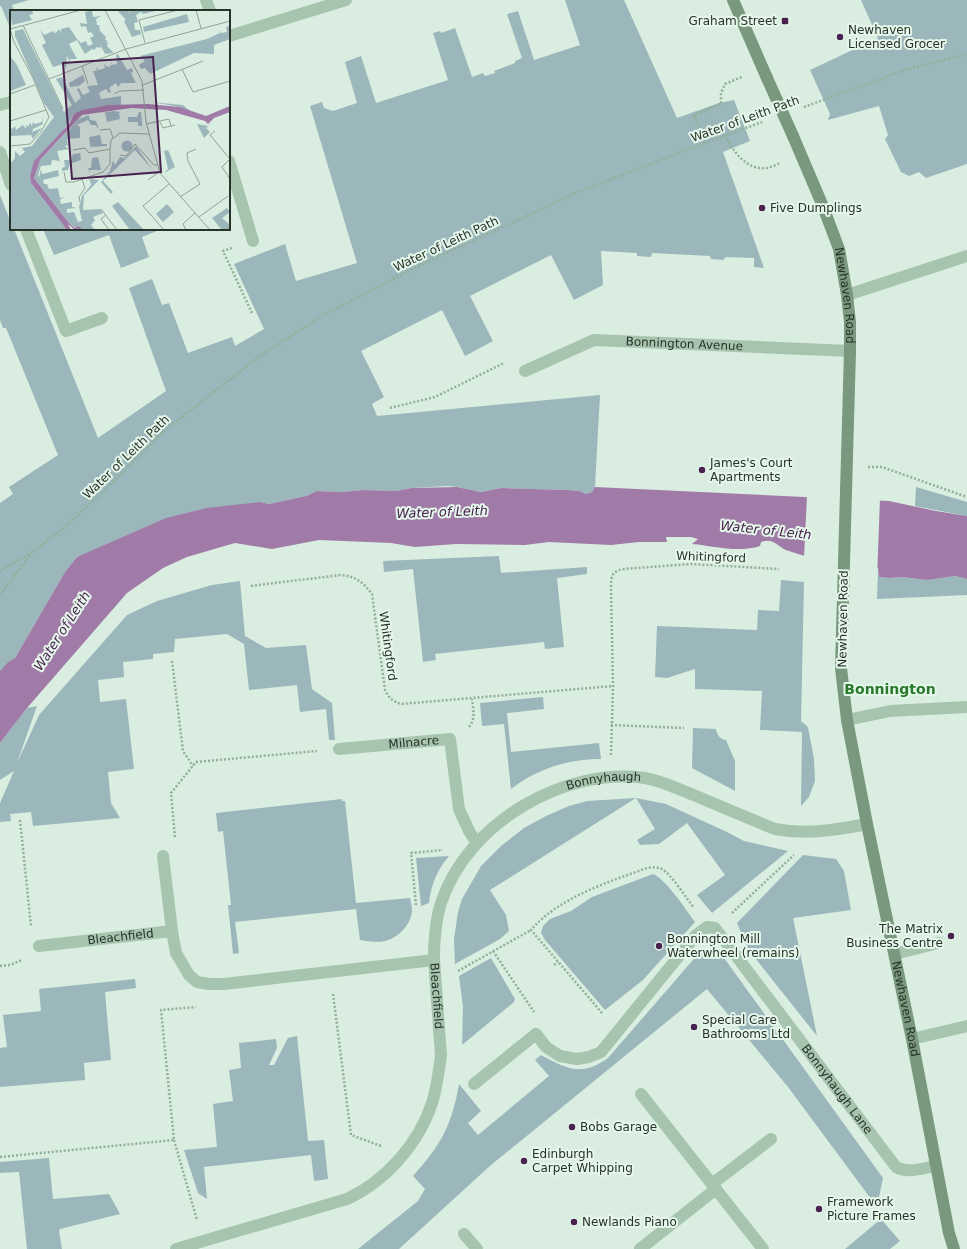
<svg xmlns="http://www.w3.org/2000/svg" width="967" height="1249" font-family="'DejaVu Sans',sans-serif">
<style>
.green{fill:#9bb7bb}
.water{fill:#a17ba8}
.pier{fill:#d9eee0}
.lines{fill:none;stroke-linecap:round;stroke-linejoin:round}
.path{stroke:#91b098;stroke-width:2.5;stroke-dasharray:2 2;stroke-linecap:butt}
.lane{stroke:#a7c5ae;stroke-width:12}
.street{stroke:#a7c5ae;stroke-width:12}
.secondary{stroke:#79987d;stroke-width:12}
.secondary-bridge{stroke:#79987d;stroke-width:12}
.poi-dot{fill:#48214f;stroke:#e5f7eb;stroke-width:1.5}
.labels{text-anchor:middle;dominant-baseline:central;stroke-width:4;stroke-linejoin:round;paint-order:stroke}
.poi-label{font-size:12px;fill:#273228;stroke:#e5f7eb;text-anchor:start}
.street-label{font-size:12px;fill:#273228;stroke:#e5f7eb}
.water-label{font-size:13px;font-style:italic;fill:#48214f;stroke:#e5f7eb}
.quarter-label{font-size:14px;font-weight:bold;fill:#28792a;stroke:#e5f7eb}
.inset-road{fill:none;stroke:#92a396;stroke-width:1}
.view{fill:#48214f;fill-opacity:0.15;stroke:#48214f;stroke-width:2}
.inset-edge{fill:none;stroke:#273228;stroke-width:2}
</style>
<rect width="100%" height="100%" fill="#d9eee0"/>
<!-- green -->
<g class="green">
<polygon points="0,0 29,0 12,5 14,11 11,11 11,30 1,6 0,6"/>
<polygon points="565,0 624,0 677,118 719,103 734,100 750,141 723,152 764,268 754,267 754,258 726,257 723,260 711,259 710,256 652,253 651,257 637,256 637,253 601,251 603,285 574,300 551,255 470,296 493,341 465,356 442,310 361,351 384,397 372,404 377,416 600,395 595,487 592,492 586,494 579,491 567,490 501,488 481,492 457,487 448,486 412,488 396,491 363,490 342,492 317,491 306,496 269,504 260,502 77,557 65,572 15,658 8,662 0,671 0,503 13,494 9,487 58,455 6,328 3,328 0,320 0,195 11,223 11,229 14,229 98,438 166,391 129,288 152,279 162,305 169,303 188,353 232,337 235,346 264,329 234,264 285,244 296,281 357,263 310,106 322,102 324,108 333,111 357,103 345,62 361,56 376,103 448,80 433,33 440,31 441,33 455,28 472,77 483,73 485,76 495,73 494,71 515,63 515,61 522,58 507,14 518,11 534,60 580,45"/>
<polygon points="861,0 967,0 967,164 926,178 919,172 909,176 901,172 885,139 888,135 879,106 828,120 830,114 810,70 878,38"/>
<polygon points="43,229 162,229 142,237 149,257 121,268 109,235 54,255"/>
<polygon points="916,487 967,502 967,516 915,506"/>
<polygon points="499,556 501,573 587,567 587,574 557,578 564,647 545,649 544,642 435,654 436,660 423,662 413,569 384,572 383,561"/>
<polygon points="878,568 879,577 890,578 902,577 928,580 955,576 967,579 967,595 877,599"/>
<polygon points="781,580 804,582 801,721 808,727 814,759 815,781 809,797 801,806 802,732 760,730 762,691 695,689 695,669 667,678 655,677 657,626 757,630 758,610 779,611"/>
<polygon points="240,581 245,636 266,648 306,645 312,689 332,703 335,740 329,740 326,709 300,712 297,685 249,690 244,644 227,634 175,639 174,652 153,654 153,659 123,662 124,677 98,680 100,702 126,699 134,769 108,772 111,803 120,818 33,826 31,812 10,814 11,821 0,822 0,803 14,771 0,780 0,743 27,708 37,706 17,763 39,715 127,615 157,601 212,585"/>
<path d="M543 697 544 709 507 713 511 752 599 743 601 759C568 759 537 769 511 789L504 724 482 726 480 703Z"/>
<path d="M693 728 716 729C717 735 720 739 726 740L735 761V791L692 768Z"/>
<polygon points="636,798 490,890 506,915 509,931 500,939 455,964 454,939 458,912 462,899 481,866 501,846 524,828 546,816 569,806 587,801 636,798 666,804 727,832 744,841 788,851 712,913 697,895 725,875 687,823 659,844 640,845 637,840 655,829"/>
<path d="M342 799V801H345L356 903 410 898C411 902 412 907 412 911 411 925 398 938 385 941 377 943 367 941 360 940L356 909 235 922 239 953 233 954 228 905H231L223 831 218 832 216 813Z"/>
<polygon points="803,855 836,859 844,871 851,910 793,918 817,1036 748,949 737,923"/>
<path d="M449 856C437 870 431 885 429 903L421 906 416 858Z"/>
<path d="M653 874C666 879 686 910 695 922L643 980 605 1010 545 940 541 933 543 926 550 919 571 911 592 897Z"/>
<path d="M709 949 719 951 883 1178 877 1207 788 1087 707 989 491 1165 399 1249H358L418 1201 425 1189 413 1176C441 1145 452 1125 459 1084L481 1111 468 1123 478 1135 549 1076 535 1060 541 1055C567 1069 582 1077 608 1058L699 953Z"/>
<polygon points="491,958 515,999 514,1002 462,1045 463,1007 459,976"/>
<polygon points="135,979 136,988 105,992 111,1060 84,1063 85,1080 0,1087 0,1048 7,1047 3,1015 41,1011 39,989"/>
<polygon points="297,1036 308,1141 324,1140 328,1179 314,1181 311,1155 204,1167 207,1199 198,1193 184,1150 217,1147 213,1104 233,1101 229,1070 241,1068 239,1043 276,1039 277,1048 269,1065 274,1065 288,1038"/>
<polygon points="49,1158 53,1199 109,1194 120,1214 60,1229 59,1231 62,1249 27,1249 19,1172 0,1173 0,1162"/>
<polygon points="881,1219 900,1241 890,1249 845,1249"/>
</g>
<!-- water -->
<path class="water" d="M457 487 481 492 501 488 567 490 579 491 586 494 592 492 595 487 889 501 936 511 967 516V579L955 576 928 580 902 577 890 578 879 577 878 568C848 563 817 561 789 551 778 548 774 537 761 542L760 546C739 553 713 546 692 544L698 539 691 537H666L667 542H639L611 545 549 542 525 545 456 544 415 547 391 543 319 540 272 549 235 543 187 557 163 568 127 593 27 708 0 743V671L8 662 15 658 65 572 77 557 166 518 207 508 260 502 269 504 306 496 317 491 342 492 363 490 396 491 412 488Z"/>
<!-- pier -->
<polygon class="pier" points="807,496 880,498 877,579 876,570 804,558"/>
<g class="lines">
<!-- path -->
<g class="path">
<polyline points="804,107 908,69 967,54"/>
<path d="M725 135C732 150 746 170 765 168 770 168 776 165 780 163"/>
<polyline points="705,143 694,115 721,104 721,93 725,84 742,77"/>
<polyline points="232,248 223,251 252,313"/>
<polyline points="390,408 435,397 504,363"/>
<polyline points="868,467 882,467 967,497"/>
<polyline points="0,571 34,551 66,526 101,494 165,430 260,356 322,316 414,268 574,194 663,159 762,122"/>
<path d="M251 586 340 575C355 576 363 582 372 594L385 690C389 698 392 701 401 704L613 686"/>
<polyline points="0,595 32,553"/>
<polyline points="172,661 183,751 193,766"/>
<polyline points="611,725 684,728"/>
<path d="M469 727C476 719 473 709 472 699"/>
<path d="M611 755 613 686 611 588C611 577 611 572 623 569L691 564 779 569"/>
<polyline points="20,820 31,926"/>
<polyline points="175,837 171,793 196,762 317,751"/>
<polyline points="416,905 411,853 443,850"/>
<polyline points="732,913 794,855"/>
<polyline points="493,951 534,1012"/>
<polyline points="554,965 558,962"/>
<polyline points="0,966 10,965 22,960"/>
<polyline points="458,971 531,930"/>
<polyline points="333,994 351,1135 381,1146"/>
<path d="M602 1013 531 930C558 898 608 882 647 868 652 867 657 867 662 869 671 874 687 899 694 908"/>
<polyline points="174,1140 197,1220"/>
<polyline points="0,1157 174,1140 161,1010 196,1007"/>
</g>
<!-- lane -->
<g class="lane">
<polyline points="206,0 210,11"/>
<polyline points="0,152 11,185"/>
<polyline points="26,229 66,331 102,318"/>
<polyline points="895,954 938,943"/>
<polyline points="912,1039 967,1026"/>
<polyline points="474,1084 536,1034"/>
<polyline points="641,1094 763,1249"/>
<polyline points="712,1184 771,1139"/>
<polyline points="464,1234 477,1249"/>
<polyline points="640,1249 716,1189"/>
</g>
<!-- street -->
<g class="street">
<polyline points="229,36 346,0"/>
<polyline points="0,105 11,102"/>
<polyline points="229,161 253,241"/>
<polyline points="847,295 967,256"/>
<path id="s1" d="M525 371 594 340 850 351"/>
<polyline points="847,720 890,711 967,707"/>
<path id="s2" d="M339 749 450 739 459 809 469 831 477 843"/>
<polyline points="163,856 172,931"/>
<path id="s3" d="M39 946 172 931 176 953 189 975 197 982 209 984H224L434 960 441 1055C439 1071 437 1087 432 1103 419 1143 386 1181 347 1199L176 1249"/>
<path id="s4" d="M434 960C434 941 435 922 441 903 467 824 562 767 645 778 663 781 680 790 696 796 722 807 748 818 775 829 806 835 836 830 867 824"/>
<path id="s5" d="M536 1034 546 1047 560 1056 577 1059 589 1057 601 1052 696 935 707 927 715 928 896 1167C908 1174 923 1168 936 1166"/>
</g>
<!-- secondary -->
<g class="secondary">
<polyline points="733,0 767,78"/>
<path id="s6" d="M793 136 822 204 839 249 847 295 850 322V351L841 668 847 720 867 824 912 1039 949 1233 954 1249"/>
</g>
<!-- secondary-bridge -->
<polyline class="secondary-bridge" points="767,78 793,136"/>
</g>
<!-- markers -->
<g class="poi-dot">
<rect x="781" y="17" width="8" height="8" rx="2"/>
<circle cx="840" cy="37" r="4"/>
<circle cx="762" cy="208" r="4"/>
<circle cx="702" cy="470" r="4"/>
<circle cx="951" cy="936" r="4"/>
<circle cx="659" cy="946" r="4"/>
<circle cx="694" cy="1027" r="4"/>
<circle cx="572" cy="1127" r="4"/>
<circle cx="524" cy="1161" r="4"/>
<circle cx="819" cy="1209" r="4"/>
<circle cx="574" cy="1222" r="4"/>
</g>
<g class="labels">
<!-- poi labels -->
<g class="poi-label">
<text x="777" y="21" text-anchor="end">Graham Street</text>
<text x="848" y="30">Newhaven<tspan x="848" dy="14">Licensed Grocer</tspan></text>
<text x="770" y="208">Five Dumplings</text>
<text x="710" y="463">James's Court<tspan x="710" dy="14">Apartments</tspan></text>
<text x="943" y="929" text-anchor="end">The Matrix<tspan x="943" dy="14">Business Centre</tspan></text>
<text x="667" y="939">Bonnington Mill<tspan x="667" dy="14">Waterwheel (remains)</tspan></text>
<text x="702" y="1020">Special Care<tspan x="702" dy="14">Bathrooms Ltd</tspan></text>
<text x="580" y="1127">Bobs Garage</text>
<text x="532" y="1154">Edinburgh<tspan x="532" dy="14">Carpet Whipping</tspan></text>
<text x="827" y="1202">Framework<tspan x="827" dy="14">Picture Frames</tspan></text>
<text x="582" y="1222">Newlands Piano</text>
</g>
<!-- street labels -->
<g class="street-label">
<text transform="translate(745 119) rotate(-20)">Water of Leith Path</text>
<text transform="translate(446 244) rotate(-25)">Water of Leith Path</text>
<text stroke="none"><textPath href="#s6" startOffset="169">Newhaven Road</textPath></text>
<text stroke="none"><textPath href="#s1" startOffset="166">Bonnington Avenue</textPath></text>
<text transform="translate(126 457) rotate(-44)">Water of Leith Path</text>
<text transform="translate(711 557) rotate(2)">Whitingford</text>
<text transform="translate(843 619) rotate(-89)">Newhaven Road</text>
<text transform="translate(388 646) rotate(82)">Whitingford</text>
<text stroke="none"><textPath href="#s2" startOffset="75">Milnacre</textPath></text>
<text stroke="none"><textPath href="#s4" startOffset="273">Bonnyhaugh</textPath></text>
<text stroke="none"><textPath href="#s3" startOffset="82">Bleachfield</textPath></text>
<text stroke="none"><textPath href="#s3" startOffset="467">Bleachfield</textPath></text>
<text stroke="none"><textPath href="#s6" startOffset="889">Newhaven Road</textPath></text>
<text stroke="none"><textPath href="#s5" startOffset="450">Bonnyhaugh Lane</textPath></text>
</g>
<!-- water labels -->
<g class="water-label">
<text transform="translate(442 512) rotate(-2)">Water of Leith</text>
<text transform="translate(766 530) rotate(6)">Water of Leith</text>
<text transform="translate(62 631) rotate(-57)">Water of Leith</text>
</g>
<!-- quarter labels -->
<g class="quarter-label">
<text x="890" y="689">Bonnington</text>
</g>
</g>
<!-- overview -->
<g transform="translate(10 10)">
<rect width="220" height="220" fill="#d9eee0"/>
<path d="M0 0H22L23 4 19 5 22 10 2 15ZM82 0 83 7 91 6 86 9 87 15H89L90 21 96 27 95 30 98 31 96 33H98L97 36 104 43 95 44 90 34 91 38 87 37 84 40 82 39 75 44 67 30 59 34 67 49H60V52L57 46 56 58 53 54 43 57 32 35 36 33 30 20 34 25 43 21 45 24V21L46 23 49 19 51 23V19L59 17 67 29 71 33 76 31 78 36 83 34 80 28 84 26 81 22 78 23 76 16 71 17 70 13 77 14 75 2ZM107 0H118L120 4 119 0H149L133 4 131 2 126 5 128 12 124 13 125 20H130L131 24 122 27 114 11 116 10ZM177 4 179 12 134 22 133 17ZM220 16V29L204 35V44L184 43 140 64 135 58 131 59 129 55 135 51 130 46 197 29 210 23 209 20 211 23 217 22 216 17ZM13 19 54 102 62 95 46 69 52 67 65 93 71 88 67 79 69 78 73 85 80 82 77 76 88 75 83 61H87L86 57 89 60 95 58 94 54 98 57 102 55 100 51 103 55 107 54 106 45 108 44 117 60 122 58 123 62 121 63 126 73H111L108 77 106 73 99 78 101 82 99 83 96 79 89 83 91 89 111 86V95L86 97 64 104 51 124 26 149 20 166 21 173 57 220H0V154L5 148V141L10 146 15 142 12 138 22 136 44 107 34 93 5 26V21ZM0 46 7 55 16 75 0 81ZM73 65 75 71 69 76 60 77 59 73ZM141 92 173 95 181 102 170 97ZM103 101 111 102 109 103 110 109 97 112 95 103H92ZM129 102H131L133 123 132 116H128V112H118V107H127ZM79 105 80 110 86 111 89 119 85 115H81L78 110 69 114 67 115 70 117V128L57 129 58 135 55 136 59 139 47 141 50 151 42 150 41 155 31 156 28 165 29 167 31 159 32 164 48 160 49 166 33 170 34 174H37L39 179 48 178 50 188 54 187 50 190 51 194 62 192V197L66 198 57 199V203L64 202 68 212 72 211 69 197 72 186 81 175 80 170 75 171 81 169 89 170 74 185 73 200 90 199 93 203 83 207 85 210 81 215 85 220H74L69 217 66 218 58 212 24 168 30 150 69 109ZM32 106 33 114 23 119 22 122 32 118 23 129 21 125 0 126V117L2 119 5 116 6 120 13 115 16 119V115L18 117 20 113 22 116 23 112 25 114 32 112ZM206 109 196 118 200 122 194 128 187 114 198 116ZM90 125 92 134H97V136L81 137V140L79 127ZM111.5 136a5.5 5.5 0 1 1 11 0a5.5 5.5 0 1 1-11 0ZM126 136 142 159 125 140 93 171 103 182 101 184 91 172 100 161 103 150 105 155 110 147 115 148ZM158 140 165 157 154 163 158 159 154 141ZM72 143 70 144 71 150 60 154 58 160 52 161V158L55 157 54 150H61L63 144ZM88 147 91 160H80V163L78 158H81L82 148ZM108 192 120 205 134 220H120L102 196ZM157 194 164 202 153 212 146 204ZM217 198 220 202 212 208 220 215V220H212L202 208Z" fill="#9bb7bb"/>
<path d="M138 94 170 97 196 106 220 96V102L204 108 198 114 195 111 156 100 121 98 72 105 30 150 24 168 58 212 65 218 68 216 74 220H65L58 214 61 220H57L21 173 20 166 24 151 59 114 64 104 72 100 98 95Z" fill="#a17ba8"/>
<path class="inset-road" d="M95 0 132 71 136 112 150 163 200 220M186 0 191 18M13 15 53 99M0 19 71 0M135 33 129 10 168 0M116 39 220 11M72 56 78 74M172 59 183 82 220 71M39 69 116 39M133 75 193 51M0 84 25 75M104 84 110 81 134 80M0 111 36 100M150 112 153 118 165 115M136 114 159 109 161 116M90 120 100 119 103 128M205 121 200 125 220 149M0 136 20 134 31 122 39 107 23 68 4 32 0 19M100 139 101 130 110 123 139 124M110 145 116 146 125 134 144 155H147M220 149 212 157 220 169M54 162 56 172H64L93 162 100 154V139L79 143 75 138 63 140M138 170 149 162M170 187 190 174 178 151 177 143 186 139M70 192 69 187 75 178 72 169M91 199 107 220M96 205 91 209 99 220M189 207 218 186M154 220 133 196 159 174M176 220 173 214 185 203"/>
<path class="view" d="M143 47 151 162 62 169 53 53Z"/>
<rect width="220" height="220" class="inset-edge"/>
</g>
</svg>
